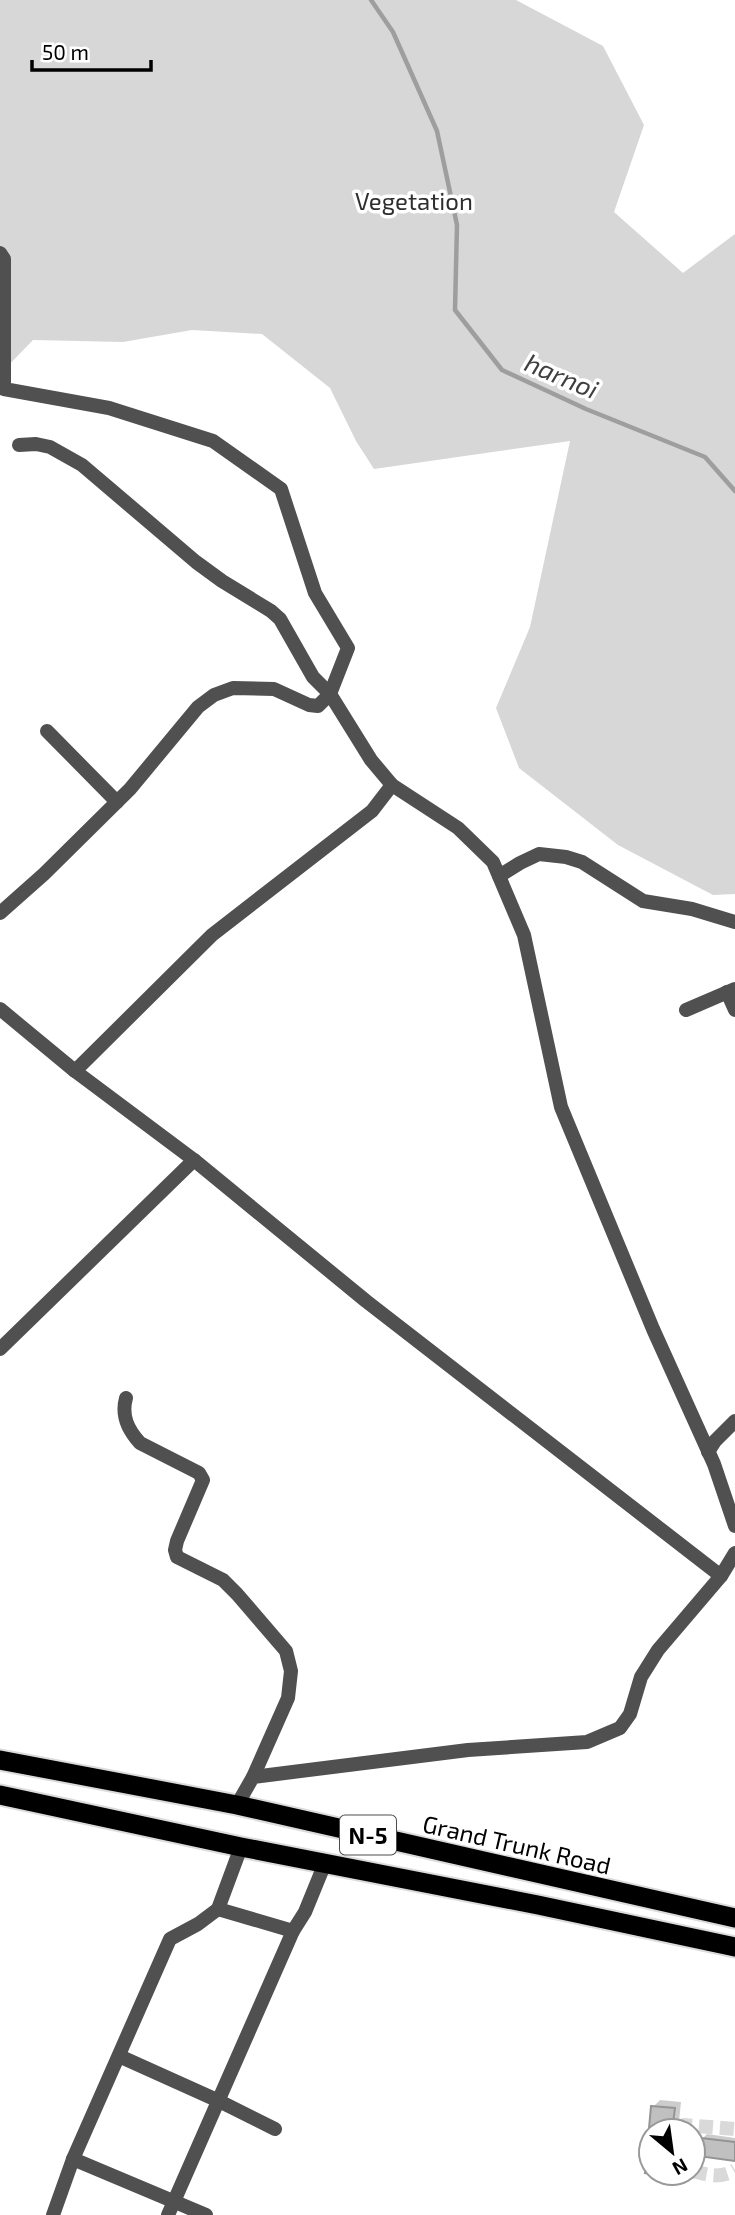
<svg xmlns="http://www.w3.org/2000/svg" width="735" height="2215" font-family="'Exo 2',sans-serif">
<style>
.green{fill:#d7d7d7}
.shadow{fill:#0003}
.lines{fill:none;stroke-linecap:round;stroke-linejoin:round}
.stream{stroke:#9e9e9e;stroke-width:4.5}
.building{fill:#c0c0c0;stroke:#949494;stroke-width:2}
.minor-tunnel{stroke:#d9d9d9;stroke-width:14;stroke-dasharray:14 7;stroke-linecap:butt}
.trunk-casing{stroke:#dbdbdb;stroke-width:23}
.minor{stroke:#505050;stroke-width:14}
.trunk{stroke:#000;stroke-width:19}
.labels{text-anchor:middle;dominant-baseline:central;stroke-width:7;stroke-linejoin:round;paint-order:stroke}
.shield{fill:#fff;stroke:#4c4c4c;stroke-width:2}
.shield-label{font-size:23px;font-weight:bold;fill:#000}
.park-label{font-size:24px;fill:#2e2e2e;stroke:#fff}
.street-label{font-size:24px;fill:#000;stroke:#fff}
.water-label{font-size:26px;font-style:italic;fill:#3f3f3f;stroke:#fff}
</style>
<rect width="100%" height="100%" fill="#fff"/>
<!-- green -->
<polygon class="green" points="0,0 516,0 603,46 644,125 614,212 683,273 735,234 735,894 713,895 618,845 519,768 496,708 530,627 570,441 374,469 356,441 330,388 262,334 192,330 123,342 33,340 0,374"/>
<!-- shadow -->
<g class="shadow">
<polygon points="660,2100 681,2102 678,2131 651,2131 651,2172 647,2171 653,2107"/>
<polygon points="707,2134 735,2138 735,2159 703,2138"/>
</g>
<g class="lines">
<!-- stream -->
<polyline class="stream" points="371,0 393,32 437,131 457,225 455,310 502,370 586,409 705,457 735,491"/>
</g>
<!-- building -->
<g class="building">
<polygon points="651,2106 675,2108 672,2131 651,2131 651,2173 668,2173 668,2175 645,2173"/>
<polygon points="701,2138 735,2142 735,2161 698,2156"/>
</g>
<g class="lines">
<!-- minor-tunnel -->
<g class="minor-tunnel">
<polyline points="684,2131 684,2125 735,2129"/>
<path d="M693 2171C708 2175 721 2179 735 2170"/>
</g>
<!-- trunk casing -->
<g class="trunk-casing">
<g id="trunk">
<polyline points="0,1760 237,1805 735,1918"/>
<polyline points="0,1795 241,1847 538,1905 735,1947"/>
</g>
</g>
<!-- minor -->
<g class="minor">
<polyline points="0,253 4,259 4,389 109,408 213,441 281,489 315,593 348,648 330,694 318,706 309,705 274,689 233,688 214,695 198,707 130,789 44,874 0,913"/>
<polyline points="19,445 36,444 50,447 82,465 196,562 222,581 271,611 280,619 313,677 330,694 371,760 392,785 458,828 493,862 524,935 561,1107 653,1329 714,1464 735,1526"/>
<polyline points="47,731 117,802"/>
<polyline points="499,876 520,863 539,854 566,857 582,862 643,901 692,909 735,922"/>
<polyline points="727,992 735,1010"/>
<polyline points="0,1009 75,1071 194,1160 366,1301 721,1576"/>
<polyline points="686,1010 735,989"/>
<polyline points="75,1071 212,935 372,811 392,785"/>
<polyline points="0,1349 194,1160"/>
<path d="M126 1398C121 1416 128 1430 140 1443L199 1473 203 1480 177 1541 175 1550 177 1557 223 1580 237 1594 286 1651 291 1671 288 1698 253 1777"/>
<polyline points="708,1452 715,1441 735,1421"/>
<polyline points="237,1805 253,1777 468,1750 587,1742 620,1728 630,1714 641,1677 658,1650 721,1576 735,1553"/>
<polyline points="293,1931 305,1912 325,1863"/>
<polyline points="119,2056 219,2101 275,2129"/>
<polyline points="73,2159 206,2215"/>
<polyline points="53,2215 73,2159 170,1939 198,1924 218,1909 241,1847"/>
<polyline points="168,2215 293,1931 218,1909"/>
</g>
<!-- trunk -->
<use href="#trunk" class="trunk"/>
</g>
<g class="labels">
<!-- shield labels -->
<rect class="shield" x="340" y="1815.5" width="56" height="39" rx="5"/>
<g class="shield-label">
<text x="368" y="1835">N-5</text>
</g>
<!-- park labels -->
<g class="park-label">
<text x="414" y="200">Vegetation</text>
</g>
<!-- street labels -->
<g class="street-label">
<text transform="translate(517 1844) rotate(13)">Grand Trunk Road</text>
</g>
<!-- water labels -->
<g class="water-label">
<text transform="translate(562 375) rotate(23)">harnoi</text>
</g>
</g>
<!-- north arrow -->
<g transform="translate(672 2152) rotate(151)"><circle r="33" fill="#ffffff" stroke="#999999" stroke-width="2"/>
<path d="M0-5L12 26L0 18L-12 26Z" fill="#000000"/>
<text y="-10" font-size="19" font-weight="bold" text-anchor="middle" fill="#000000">N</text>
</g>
<!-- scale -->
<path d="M32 60v10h119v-10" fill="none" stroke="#000000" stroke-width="3.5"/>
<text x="42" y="60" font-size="21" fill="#000000" stroke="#ffffff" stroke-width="5" paint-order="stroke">50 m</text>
</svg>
